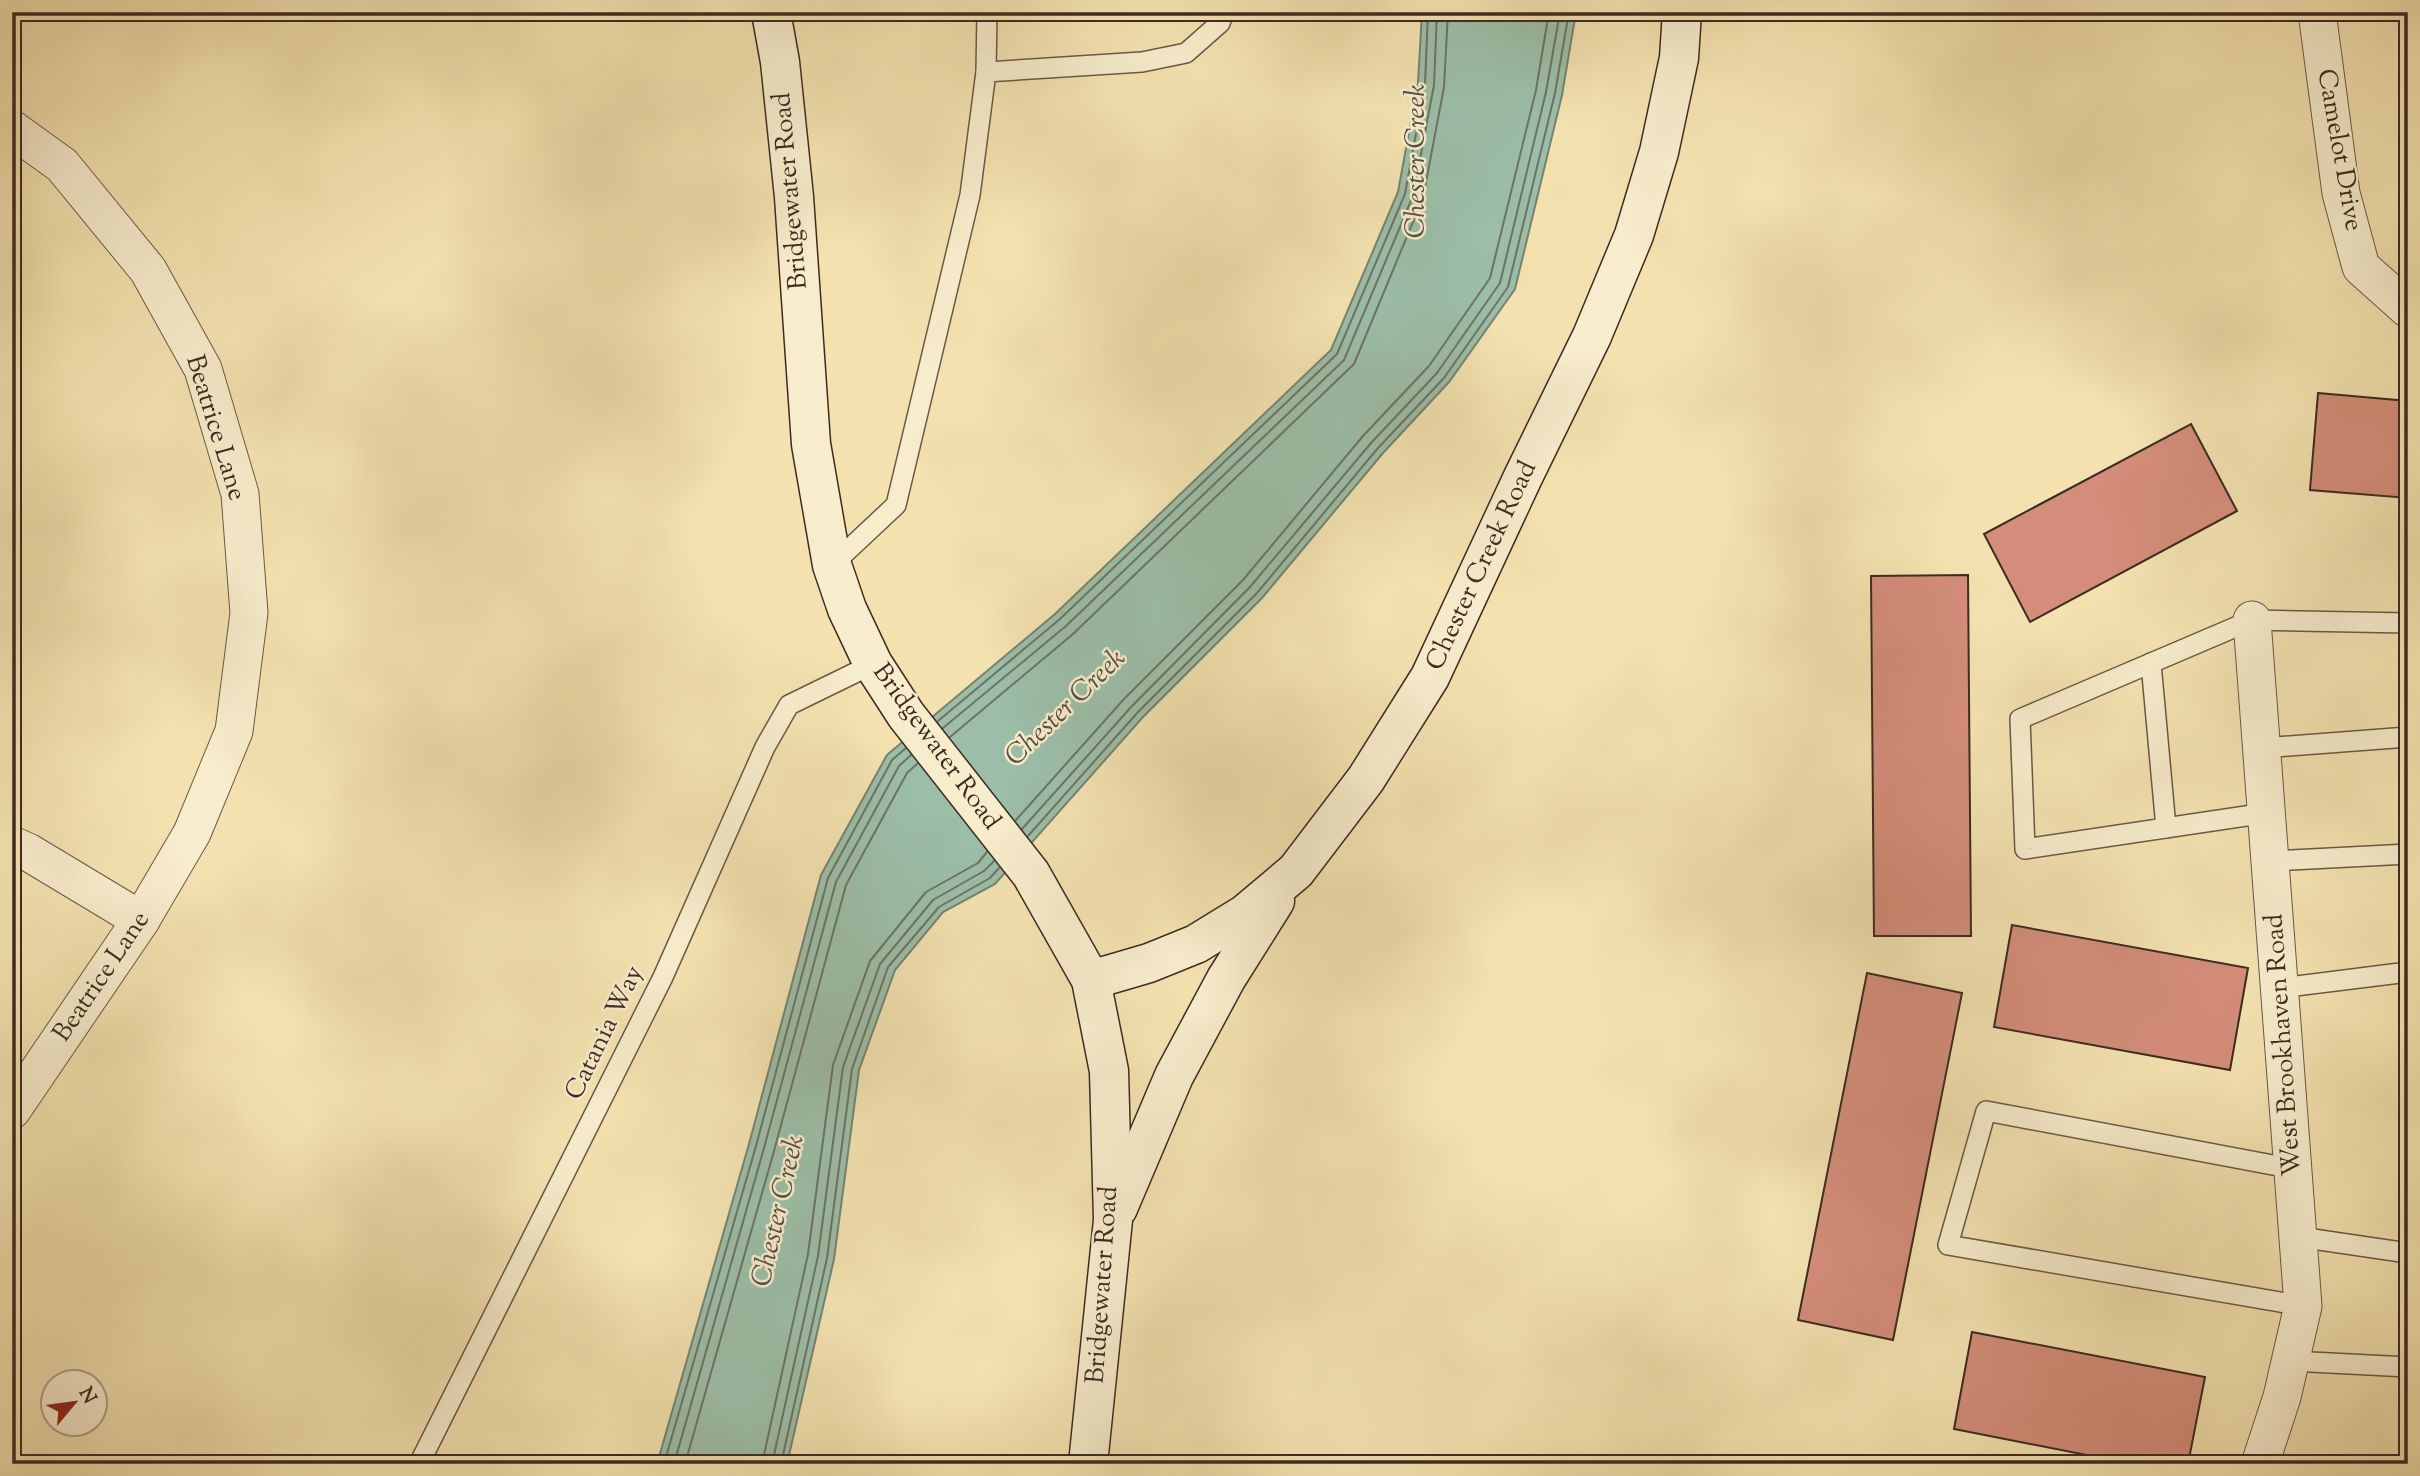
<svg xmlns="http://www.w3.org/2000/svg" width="2420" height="1476" font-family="'Sorts Mill Goudy',serif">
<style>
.water{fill:#9cbea8;stroke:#768372;stroke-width:2}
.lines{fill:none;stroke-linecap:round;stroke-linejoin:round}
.shore{stroke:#6c7465;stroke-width:2}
.building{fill:#d48d7a;stroke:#3d2b22;stroke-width:2}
.lane-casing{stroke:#6a5946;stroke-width:22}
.street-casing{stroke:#6a5946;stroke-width:39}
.secondary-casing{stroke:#3d2b22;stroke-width:41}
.lane{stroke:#f7eccc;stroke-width:19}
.street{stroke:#f7eccc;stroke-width:37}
.secondary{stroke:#f7eccc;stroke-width:38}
.labels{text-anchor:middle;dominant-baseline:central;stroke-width:5;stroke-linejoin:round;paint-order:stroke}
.street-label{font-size:26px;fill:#3d2b22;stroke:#f7eccc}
.water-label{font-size:28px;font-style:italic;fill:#555044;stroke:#f7eccc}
</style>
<rect width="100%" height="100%" fill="#f3e2b0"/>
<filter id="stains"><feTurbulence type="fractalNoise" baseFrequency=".00286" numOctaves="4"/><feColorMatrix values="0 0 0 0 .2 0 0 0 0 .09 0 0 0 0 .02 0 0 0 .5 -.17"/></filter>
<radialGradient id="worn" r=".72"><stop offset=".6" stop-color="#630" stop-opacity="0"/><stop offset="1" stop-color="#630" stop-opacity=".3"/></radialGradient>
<!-- water -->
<polygon class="water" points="1422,12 1576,12 1562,95 1515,289 1449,382 1383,453 1262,598 1143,717 995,884 943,912 895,970 859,1070 834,1259 787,1464 657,1464 749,1144 821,875 887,755 1055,614 1331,350 1398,192 1418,83"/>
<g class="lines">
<!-- shore -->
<g class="shore">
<polyline points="938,721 1060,619 1337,354 1405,194 1425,84 1428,12"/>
<polyline points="943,728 1066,626 1344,360 1413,196 1434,85 1437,12"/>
<polyline points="950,737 1073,634 1354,364 1423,198 1444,87 1448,12"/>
<polyline points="1016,820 1124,699 1243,580 1363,436 1429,366 1490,278 1536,90 1549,12"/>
<polyline points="1022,829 1132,706 1250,587 1371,443 1437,373 1500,283 1546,92 1560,12"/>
<polyline points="1028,836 1138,712 1257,593 1378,448 1444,378 1508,287 1555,93 1569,12"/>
<polyline points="664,1464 756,1146 828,878 892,760 906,748"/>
<polyline points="674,1464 764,1148 836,882 899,766 911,755"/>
<polyline points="685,1464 774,1151 846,885 907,773 917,764"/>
<polyline points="762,1464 808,1254 833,1065 870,961 926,892 978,863 987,852"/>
<polyline points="772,1464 818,1256 843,1067 880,964 933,900 984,871 994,861"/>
<polyline points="781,1464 827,1258 852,1069 888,967 939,907 990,878 999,868"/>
</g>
</g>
<!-- building -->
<g class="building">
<polygon points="2318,393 2408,401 2408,498 2310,490"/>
<polygon points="2191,424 2237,511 2030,622 1984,534"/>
<polygon points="1968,575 1971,936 1874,936 1871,576"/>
<polygon points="2012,925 2248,968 2230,1070 1994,1027"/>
<polygon points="1867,973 1962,993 1893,1340 1798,1320"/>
<polygon points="1972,1332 2205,1377 2188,1464 2132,1464 1954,1429"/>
</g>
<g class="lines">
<!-- lane casing -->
<g class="lane-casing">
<g id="lane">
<polyline points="986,72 987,12"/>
<polyline points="832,565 896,505 970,195 986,72 1142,62 1186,53 1220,23 1224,12"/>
<polyline points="2151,663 2166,828"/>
<polyline points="2262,748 2408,737"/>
<polyline points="2266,813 2025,849 2020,719 2252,620 2408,623"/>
<polyline points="2271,861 2408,854"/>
<polyline points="2280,988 2408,972"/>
<polyline points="2294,1169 1986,1111 1948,1245 2303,1306"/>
<polyline points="2299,1237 2408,1253"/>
<polyline points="2291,1361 2408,1367"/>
<polyline points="419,1464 663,977 765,747 789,705 873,664"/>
</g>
</g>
<!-- street casing -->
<g class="street-casing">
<g id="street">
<polyline points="2317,12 2341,193 2361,267 2408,309"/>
<polyline points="12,129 62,165 148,270 203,369 240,494 249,613 234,731 192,833 141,920 12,1110"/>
<polyline points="2252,620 2303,1306 2282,1397 2260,1464"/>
<polyline points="12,845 28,852 141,920"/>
</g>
</g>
<!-- secondary casing -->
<g class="secondary-casing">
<g id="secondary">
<polyline points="771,12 780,62 794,197 811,444 832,565 847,609 873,664 906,715 1031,874 1091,980 1109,1071 1113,1220 1088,1464"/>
<polyline points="1091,980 1149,963 1196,944 1245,914 1296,871 1366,779 1430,677 1523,477 1592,336 1634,235 1659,152 1679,58 1682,12"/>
<polyline points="1118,1208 1174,1076 1226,979 1275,901"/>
</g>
</g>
<!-- lane -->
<use href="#lane" class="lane"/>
<!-- street -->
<use href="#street" class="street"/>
<!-- secondary -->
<use href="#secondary" class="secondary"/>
</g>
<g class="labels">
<!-- street labels -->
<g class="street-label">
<text transform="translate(2339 150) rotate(80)">Camelot Drive</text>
<text transform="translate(791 191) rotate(-95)">Bridgewater Road</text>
<text transform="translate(215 428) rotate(73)">Beatrice Lane</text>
<text transform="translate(1482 566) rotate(-65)">Chester Creek Road</text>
<text transform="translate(936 747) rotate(54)">Bridgewater Road</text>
<text transform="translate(102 977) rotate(-56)">Beatrice Lane</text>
<text transform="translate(605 1033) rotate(-64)">Catania Way</text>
<text transform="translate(2284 1045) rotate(-94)">West Brookhaven Road</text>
<text transform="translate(1103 1285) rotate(-86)">Bridgewater Road</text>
</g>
<!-- water labels -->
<g class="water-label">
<text transform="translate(1417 161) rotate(-90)">Chester Creek</text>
<text transform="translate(1066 708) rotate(-44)">Chester Creek</text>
<text transform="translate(779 1211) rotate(-77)">Chester Creek</text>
</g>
</g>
<!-- margin -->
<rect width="2420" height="1476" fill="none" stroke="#f3e2b0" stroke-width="42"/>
<rect x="14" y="14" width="2392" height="1448" fill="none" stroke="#3d2b22" stroke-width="3.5"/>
<rect x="21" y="21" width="2378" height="1434" fill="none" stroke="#3d2b22" stroke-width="2"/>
<!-- north arrow -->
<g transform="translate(74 1403) rotate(61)"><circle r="33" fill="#f7eccc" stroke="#ad9f88" stroke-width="2"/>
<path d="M0-5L12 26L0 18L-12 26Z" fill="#8f2418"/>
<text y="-10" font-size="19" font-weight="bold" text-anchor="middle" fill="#3d2b22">N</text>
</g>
<rect width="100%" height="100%" filter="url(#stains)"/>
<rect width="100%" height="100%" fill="url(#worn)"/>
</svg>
